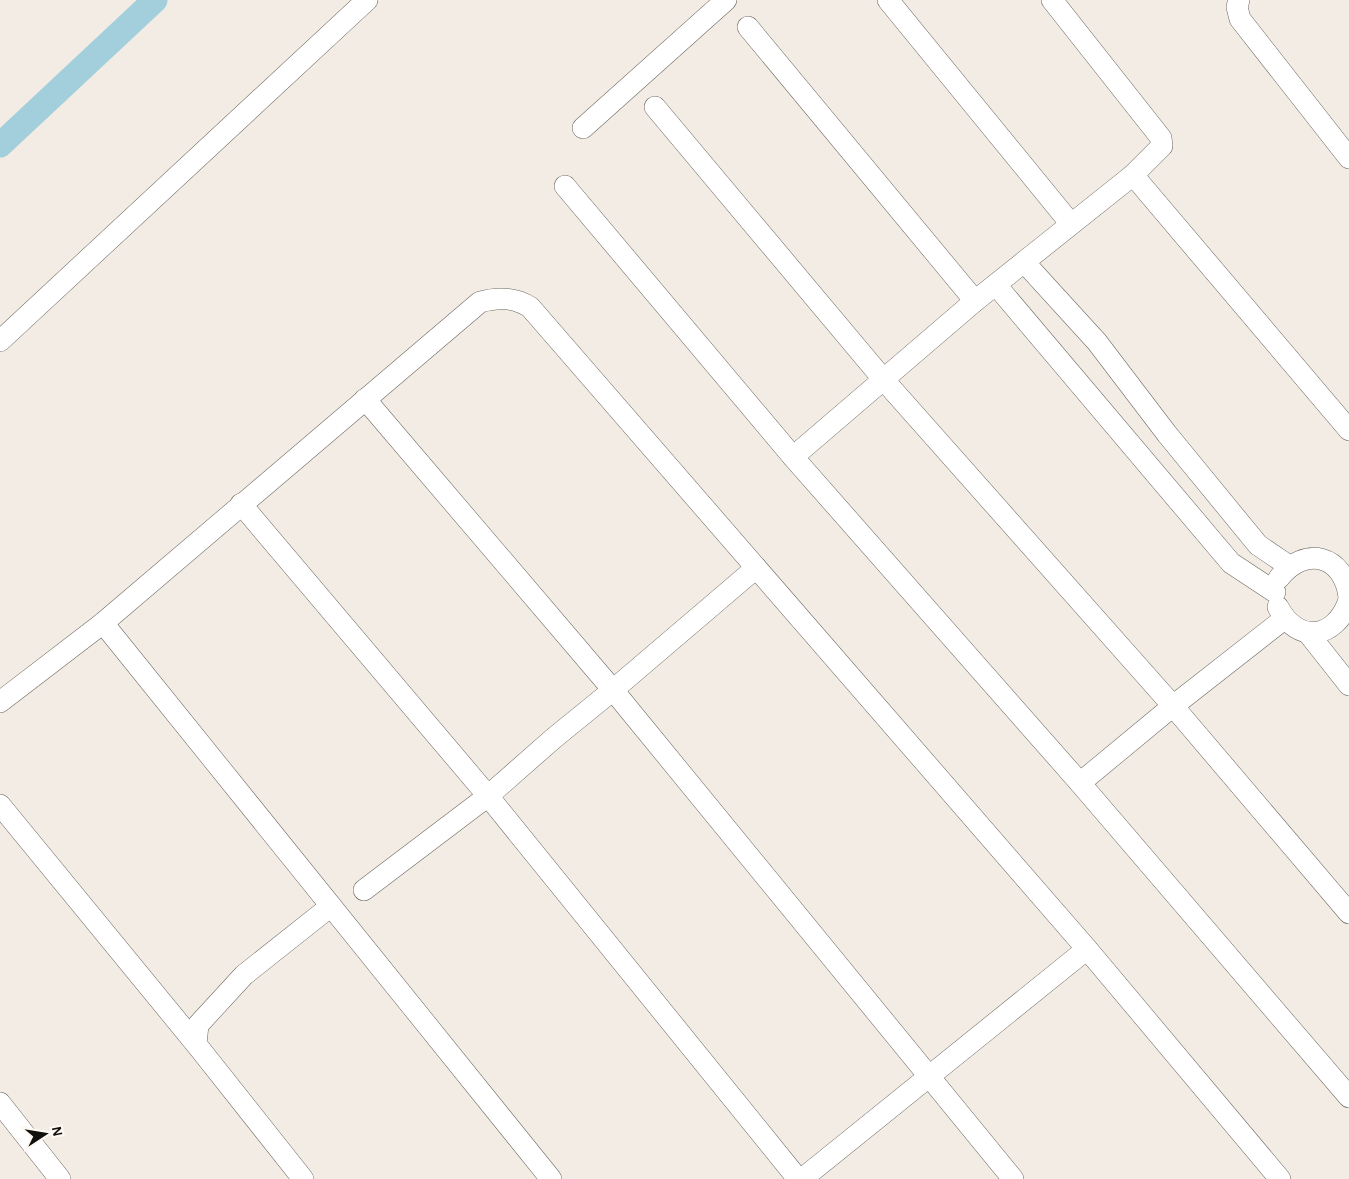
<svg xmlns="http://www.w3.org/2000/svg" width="1349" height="1179" font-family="'Alegreya Sans',sans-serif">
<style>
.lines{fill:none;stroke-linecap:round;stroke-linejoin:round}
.canal{stroke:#a3cfdc;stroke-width:25}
.minor-casing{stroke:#6d6760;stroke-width:22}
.minor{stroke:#fff;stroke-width:21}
</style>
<rect width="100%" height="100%" fill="#f2ece4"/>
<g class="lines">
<!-- canal -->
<polyline class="canal" points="0,145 155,0"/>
<!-- minor casing -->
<g class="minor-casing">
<g id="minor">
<polyline points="888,0 1071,224"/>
<polyline points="1239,0 1237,7 1240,19 1349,158"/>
<polyline points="748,27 975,301"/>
<polyline points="655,107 883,379 1173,706 1349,913"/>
<polyline points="583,128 726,0"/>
<polyline points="1133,175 1349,430"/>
<polyline points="565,186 793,457 1080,783 1349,1097"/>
<polyline points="1024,262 1097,342 1167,434 1258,545 1289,566"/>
<polyline points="996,285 1231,563 1275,592"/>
<polyline points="0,341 367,0"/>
<polyline points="365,399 613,690 1013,1179"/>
<polyline points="793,457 975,301 1133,175 1162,146 1161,138 1052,0"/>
<polyline points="241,504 488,796 798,1179"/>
<path d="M1279 578C1305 545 1344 555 1349 597"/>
<path d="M1278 607C1298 645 1336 639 1349 600"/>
<polyline points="103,623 551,1179"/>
<polyline points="1308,633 1349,685"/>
<path d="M0 702 103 623 480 302C498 297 514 297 530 307L1087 949 1280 1179"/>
<polyline points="1080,783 1173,706 1284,619"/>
<polyline points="0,805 196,1044"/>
<polyline points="364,890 488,796 554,738 613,690 756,568"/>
<polyline points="0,1103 60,1179"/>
<polyline points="303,1179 196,1044 198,1025 244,975 331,906"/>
<polyline points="802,1179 1087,949"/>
</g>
</g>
<!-- minor -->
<use href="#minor" class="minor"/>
</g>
<!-- north arrow -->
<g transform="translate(45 1134) rotate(78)" stroke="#fef9f3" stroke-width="4" paint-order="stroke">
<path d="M0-4L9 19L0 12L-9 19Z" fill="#12100d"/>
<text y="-8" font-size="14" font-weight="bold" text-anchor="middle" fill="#12100d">N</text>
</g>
</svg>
